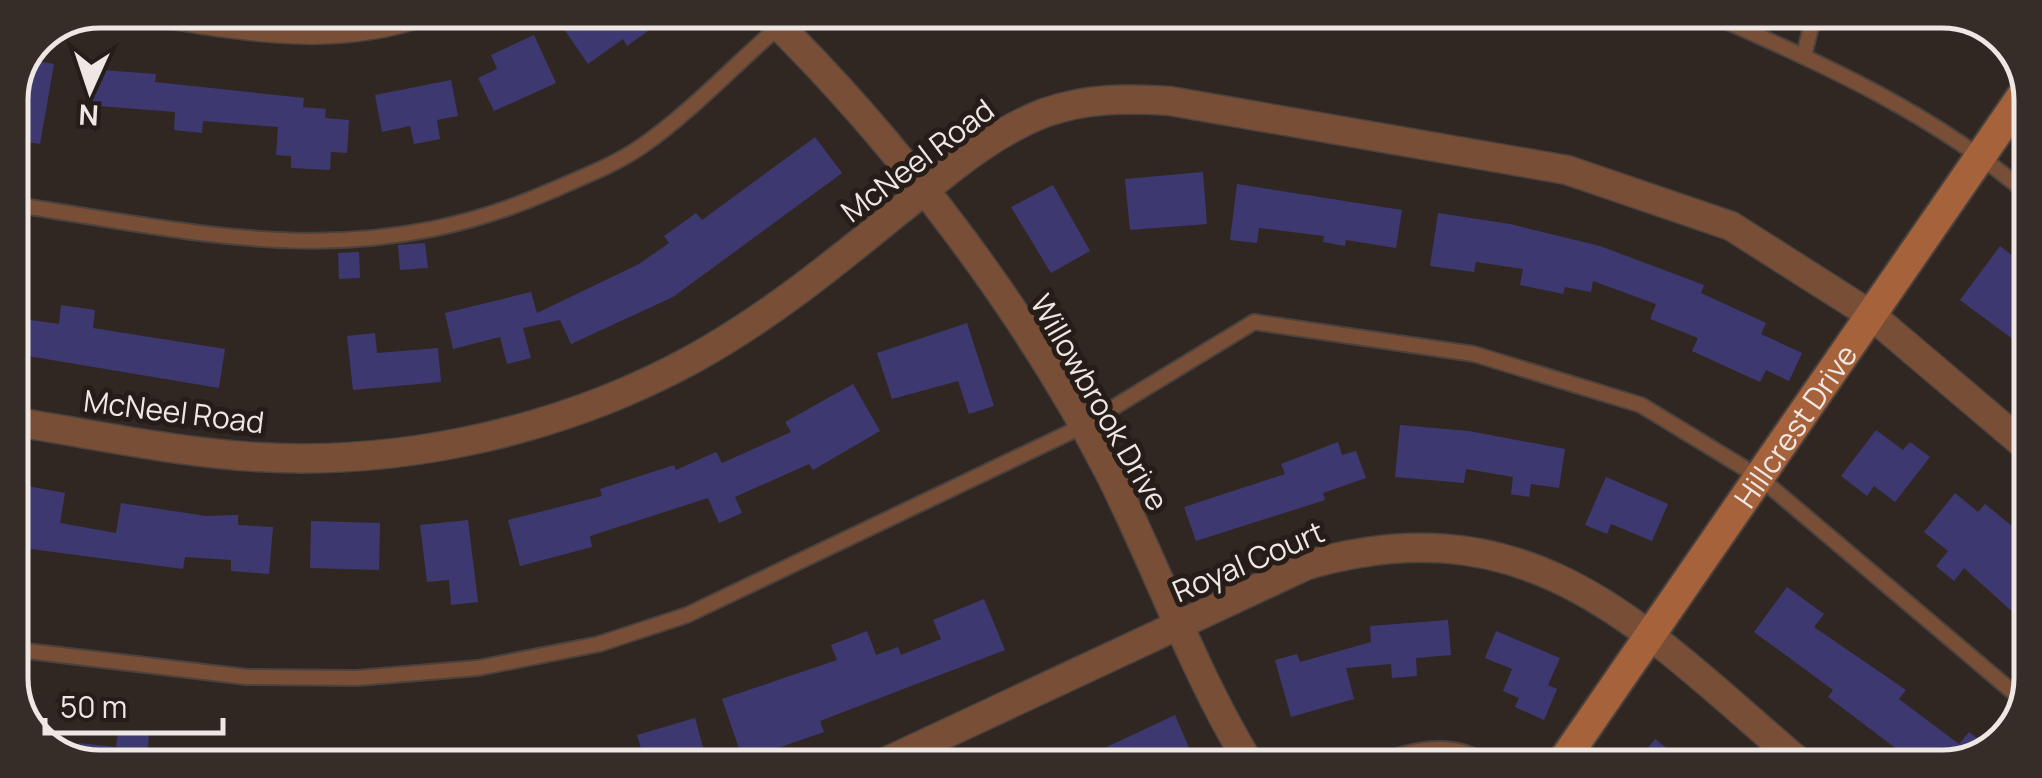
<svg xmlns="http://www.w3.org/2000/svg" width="2042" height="778" font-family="Manrope,sans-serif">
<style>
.building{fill:#3d3970}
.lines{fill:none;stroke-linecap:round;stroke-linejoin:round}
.lane-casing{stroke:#4b423e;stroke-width:18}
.street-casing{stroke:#4b423e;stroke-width:31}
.secondary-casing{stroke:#4b423e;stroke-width:34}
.lane{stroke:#794e37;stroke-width:14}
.street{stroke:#794e37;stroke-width:28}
.secondary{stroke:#a6623b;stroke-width:30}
.labels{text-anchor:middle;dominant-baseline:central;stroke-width:10;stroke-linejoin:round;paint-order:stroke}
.street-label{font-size:30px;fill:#eee7e4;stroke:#261d19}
.rim{fill:none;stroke:#eee7e4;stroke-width:5}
</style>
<rect width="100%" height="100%" fill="#302723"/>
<!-- building -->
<g class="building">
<polygon points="590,11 651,11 659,23 627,46 623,39 588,64 564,29"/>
<polygon points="534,35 556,83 494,111 478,78 497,69 491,55"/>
<polygon points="26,59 54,64 40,144 10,139 10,94"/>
<polygon points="89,69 156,74 155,82 304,98 303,107 326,109 325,118 349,120 347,153 331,152 330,170 291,168 291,156 276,155 278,127 203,121 202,133 174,130 175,112 86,105"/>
<polygon points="451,80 458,116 437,120 440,139 414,144 410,126 382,132 375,95"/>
<polygon points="815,137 842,173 673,297 571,344 560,320 523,328 531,358 507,364 500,337 453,349 445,313 531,292 537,313 639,264 669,243 664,236 696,213 702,220"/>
<polygon points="1203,172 1207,224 1130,230 1125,179"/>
<polygon points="1237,184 1402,210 1396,248 1346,240 1345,246 1323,242 1324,236 1259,228 1257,243 1230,240"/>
<polygon points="1053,185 1090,251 1051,273 1011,207"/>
<polygon points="1438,213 1510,224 1600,246 1704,285 1701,293 1766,323 1761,334 1802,353 1789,381 1766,370 1760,382 1692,351 1698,338 1650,319 1656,304 1593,281 1591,292 1565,287 1563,294 1520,285 1523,269 1476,262 1474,272 1430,266"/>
<polygon points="425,243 428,268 400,270 398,245"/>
<polygon points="2000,246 2030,269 2030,352 1960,300"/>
<polygon points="359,252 360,278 339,279 338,253"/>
<polygon points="61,305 95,310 93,328 225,349 219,388 10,353 10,317 59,324"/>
<polygon points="967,323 994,406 969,414 958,381 892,399 877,353"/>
<polygon points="375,333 377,353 438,348 441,382 353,390 347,336"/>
<polygon points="853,384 880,431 813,470 809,464 735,497 742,513 719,523 708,498 590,536 592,547 520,566 508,520 602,496 600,489 674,465 676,470 716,452 722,463 791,432 785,422"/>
<polygon points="1400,425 1469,431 1565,449 1559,488 1531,484 1529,497 1511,494 1513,477 1466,469 1464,483 1395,477"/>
<polygon points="1876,430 1903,450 1910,442 1930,457 1895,502 1874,486 1867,496 1841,476"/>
<polygon points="1338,442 1342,455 1356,451 1366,478 1323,493 1325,500 1196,541 1184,507 1285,474 1281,464"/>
<polygon points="1606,477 1668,504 1652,541 1611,524 1607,534 1585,525"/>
<polygon points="27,486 65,493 60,523 116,533 121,503 206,516 238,515 238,525 273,527 269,574 231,571 231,560 185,557 183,569 16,547"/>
<polygon points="1955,493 1978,512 1985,504 2028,539 2028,626 1964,568 1954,581 1936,566 1948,551 1924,532"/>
<polygon points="468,520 478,602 451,605 449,580 427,582 420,525"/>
<polygon points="311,521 380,523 379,570 310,568"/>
<polygon points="1787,587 1824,614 1814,627 1906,690 1899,699 1959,744 1969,732 1985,745 1975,757 1943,768 1913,768 1903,760 1906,756 1828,697 1833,690 1754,632"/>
<polygon points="984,599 1005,650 820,721 824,732 743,760 722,699 837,660 831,645 867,631 876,655 898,647 901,655 941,639 933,620"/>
<polygon points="1448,620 1451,655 1416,658 1417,676 1392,678 1391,664 1346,668 1354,699 1291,717 1275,660 1297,654 1300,662 1371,642 1370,626"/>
<polygon points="1496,631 1560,658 1548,685 1557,689 1544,720 1515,707 1519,698 1503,691 1512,669 1485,658"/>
<polygon points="1175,715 1193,757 1171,766 1066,766"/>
<polygon points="695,718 708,765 646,765 637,735"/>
<polygon points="118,732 149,735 146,763 76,763 79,743 116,747"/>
<polygon points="1655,739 1691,767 1633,767"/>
</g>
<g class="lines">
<!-- lane casing -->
<g class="lane-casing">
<g id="lane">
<path d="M1709 14C1822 63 1938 116 2031 197"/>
<polyline points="1804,55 1814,15"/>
<path d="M10 204C208 234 361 275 553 190 582 177 615 165 642 146 698 107 743 55 796 12"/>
<polyline points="10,649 247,677 357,678 478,668 599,644 687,615 1083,426 1254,322 1474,354 1641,405 1759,477 2027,704"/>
<path d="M1370 766C1409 750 1455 737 1491 767"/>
</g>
</g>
<!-- street casing -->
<g class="street-casing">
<g id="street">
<path d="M143 10C236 25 334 45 425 11"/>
<path d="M765 12C895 138 1026 311 1109 472 1158 569 1194 674 1251 766"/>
<path d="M10 421C92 434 174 452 257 457 405 466 563 430 693 359 767 318 830 267 895 214 942 177 987 135 1044 113 1086 98 1127 98 1170 101L1567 170 1731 226 1871 315 2029 449"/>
<path d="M879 765 1307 565C1535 499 1647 633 1806 768"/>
</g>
</g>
<!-- secondary casing -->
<g class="secondary-casing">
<g id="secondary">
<path id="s1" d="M1559 767 2029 86"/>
</g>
</g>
<!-- lane -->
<use href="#lane" class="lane"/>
<!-- street -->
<use href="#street" class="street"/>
<!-- secondary -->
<use href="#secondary" class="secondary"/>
</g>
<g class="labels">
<!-- street labels -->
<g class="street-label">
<text transform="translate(917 160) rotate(-37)">McNeel Road</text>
<text transform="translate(1100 402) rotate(60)">Willowbrook Drive</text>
<text transform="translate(174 411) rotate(7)">McNeel Road</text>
<text stroke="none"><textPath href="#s1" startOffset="415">Hillcrest Drive</textPath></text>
<text transform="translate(1248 561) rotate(-23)">Royal Court</text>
</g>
</g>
<!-- crop -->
<path d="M0 0H2042V778H0ZM100 28H1942A72 72 0 0 1 2014 100V678A72 72 0 0 1 1942 750H100A72 72 0 0 1 28 678V100A72 72 0 0 1 100 28Z" fill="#362d29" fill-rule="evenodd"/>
<path class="rim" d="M100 28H1942A72 72 0 0 1 2014 100V678A72 72 0 0 1 1942 750H100A72 72 0 0 1 28 678V100A72 72 0 0 1 100 28Z"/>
<!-- north arrow -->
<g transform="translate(90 90) rotate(183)" stroke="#261d19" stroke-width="8" paint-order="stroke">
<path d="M0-8L18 38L0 25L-18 38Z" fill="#eee7e4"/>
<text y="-15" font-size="28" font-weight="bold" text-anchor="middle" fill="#eee7e4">N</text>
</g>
<!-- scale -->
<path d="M45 718v15h178v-15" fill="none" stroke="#eee7e4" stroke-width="5"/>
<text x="60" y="718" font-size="30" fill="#eee7e4" stroke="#261d19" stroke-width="8" paint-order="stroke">50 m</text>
</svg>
